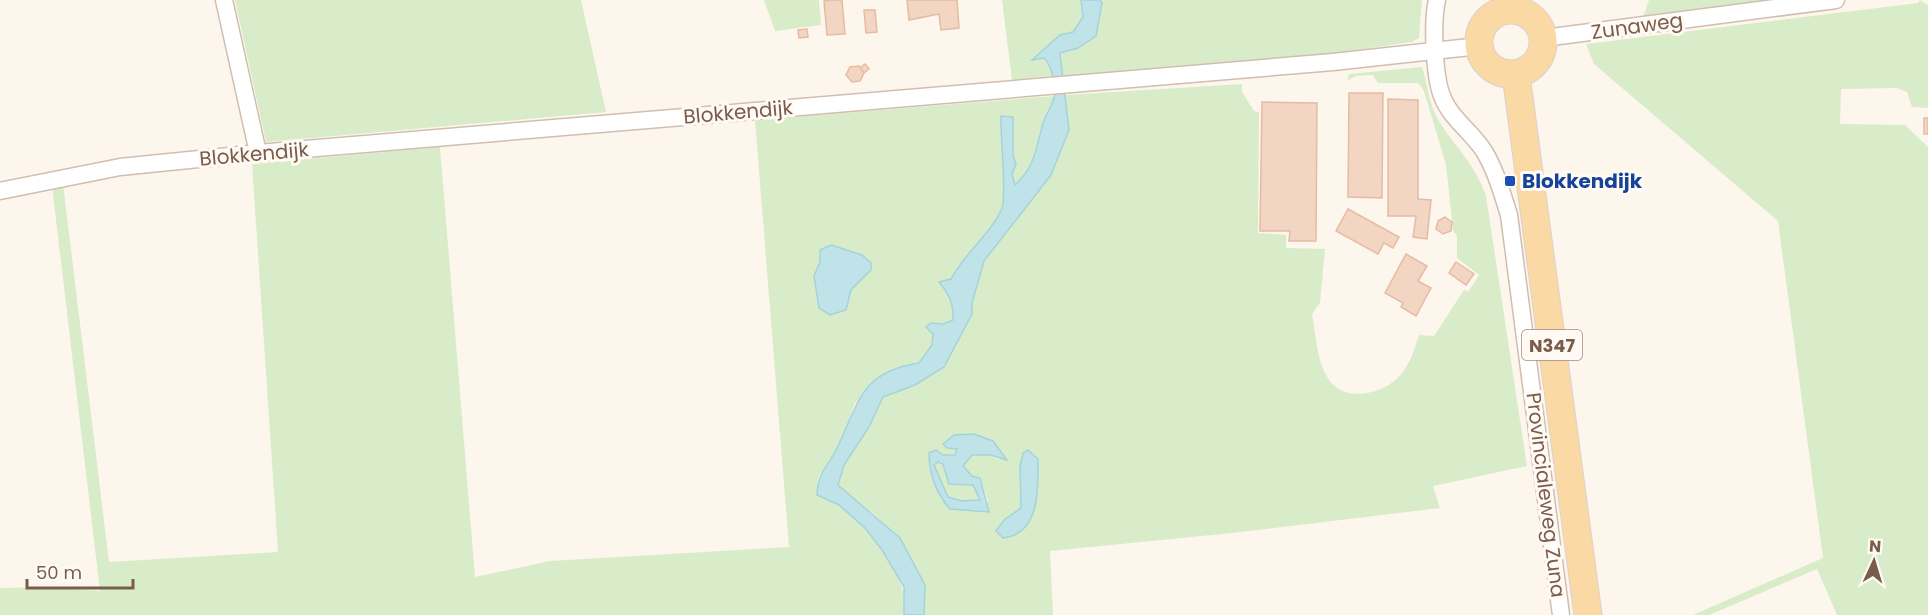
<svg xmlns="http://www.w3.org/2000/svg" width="1928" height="615" font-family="Poppins,sans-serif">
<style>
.green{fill:#d8ecc9;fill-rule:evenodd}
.water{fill:#bfe3e8;stroke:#a5d3da;stroke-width:1.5;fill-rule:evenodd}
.building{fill:#f3d5c3;stroke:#e6bba3;stroke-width:1.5}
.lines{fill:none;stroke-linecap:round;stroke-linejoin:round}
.minor-casing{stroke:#d1beb0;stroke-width:19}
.primary-casing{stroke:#dad1cd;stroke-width:29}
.minor{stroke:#fff;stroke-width:16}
.primary{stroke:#fbd9a5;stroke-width:27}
.transit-dot{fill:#1a4fb4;stroke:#fffaf3;stroke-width:2}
.labels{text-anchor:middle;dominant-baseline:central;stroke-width:6;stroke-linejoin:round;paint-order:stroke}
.shield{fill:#fffaf3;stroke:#a28b7f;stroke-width:1.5}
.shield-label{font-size:18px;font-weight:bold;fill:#7a5c4d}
.street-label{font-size:20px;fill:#7a5c4d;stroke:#fffaf3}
.transit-label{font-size:20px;font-weight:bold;fill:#164399;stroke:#fffaf3;text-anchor:start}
</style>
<rect width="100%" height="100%" fill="#fdf6ec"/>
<!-- green -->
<g class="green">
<polygon points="235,0 581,0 606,112 266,142"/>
<polygon points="764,0 819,0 821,25 775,31"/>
<polygon points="1002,0 1081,0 1083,17 1073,32 1060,35 1033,59 1044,58 1050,64 1053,76 1012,80"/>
<polygon points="1100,0 1422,0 1419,38 1412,42 1321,55 1063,76 1060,52 1078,48 1096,36"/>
<polygon points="1649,0 1785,0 1643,17"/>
<polygon points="1920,0 1928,5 1928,108 1912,107 1907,92 1897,88 1841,89 1840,124 1905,125 1928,147 1928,615 1837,615 1817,569 1709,615 1693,615 1823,558 1778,221 1594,64 1586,44 1918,3"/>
<path d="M1422 67C1428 85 1428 103 1439 121 1457 150 1474 162 1486 196L1527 466 1433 486 1440 508 1232 533 1050 551 1053 615H924L925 585 900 538 873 513 838 486 844 465 869 427 883 397 915 385 972 314V303L984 261 1056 165 1069 130 1065 95 1242 84V92L1254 111 1259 112 1258 233 1286 235V248L1325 249 1320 303 1312 314C1316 335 1317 364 1330 381 1347 404 1387 393 1402 373 1411 362 1415 347 1419 335L1434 336 1464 290 1468 292 1479 275 1457 258V236L1453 230 1446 165 1424 91 1418 83H1378L1373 75 1356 76 1347 81 1349 74ZM957 449 1005 456 999 459 991 455H972L963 466 972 476 980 478 988 501 977 511 950 509 940 498 929 466 936 450 943 455H955ZM1038 459 1035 508 1003 538 996 531 1004 520 1021 508 1022 483Z"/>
<path d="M1055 96C1051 104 1046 113 1043 122 1035 147 1035 166 1015 185L1012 174 1016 164 1013 155V117L1001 129C1001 146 1007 194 1002 208 994 230 964 254 951 279L940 282C950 294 954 305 953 320L926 328 933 334 932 345 919 363 891 370 855 403 838 448 818 477 817 495 839 505 878 539 867 532C889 559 907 579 904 615H0V588L49 587 100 591 52 186 63 184 109 562 278 552 252 164 440 147 475 577 550 561 789 547 755 120ZM831 245 862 255 871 270 851 290 814 276Z"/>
<polygon points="938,462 943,464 949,484 973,485 981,501 962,501 948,498 934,465"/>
</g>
<!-- water -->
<g class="water">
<path d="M1081 0H1100L1102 3 1096 36 1078 48 1060 53 1069 130 1051 175 984 261 972 303V314L944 367 915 385 883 397 869 427 844 465 838 485 900 538 925 585 924 615H904V587L882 550 865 528 839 505 817 495C818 469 829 467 838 446 860 399 862 372 919 363L932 345 933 334 926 327 931 323 943 324 953 320C954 304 949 294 939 282L951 279C964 254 993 231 1002 208 1007 195 1000 135 1001 116L1013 117V155L1016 164 1012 174 1015 185C1035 167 1036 148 1043 123 1046 114 1052 106 1054 98 1057 87 1052 66 1044 58L1032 60 1060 35 1073 32 1083 17Z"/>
<polygon points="831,245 862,255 871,263 871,270 851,290 846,310 830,315 819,308 814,276 820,262 820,250"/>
<path d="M974 434 993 441 1007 460 991 455H972L963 466 972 476 980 478 989 512 950 509C936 494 929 473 929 453L936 450 943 455H955L957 449 947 448 943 444 954 435ZM938 462 943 464 949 484 973 485 980 500 962 501 948 497 934 465Z"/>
<path d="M1028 450 1038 459C1038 487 1041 534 1003 538L996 531 1004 520 1021 508 1020 467 1023 453Z"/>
</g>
<!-- building -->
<g class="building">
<polygon points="831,0 842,0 845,34 827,35 824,1"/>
<polygon points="907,0 957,0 959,28 941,30 939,14 909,20"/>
<polygon points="864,10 875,10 877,32 866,33"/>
<polygon points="807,29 808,37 799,38 798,30"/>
<polygon points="865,64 869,69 864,73 860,68"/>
<polygon points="859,66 864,73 860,81 852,82 846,75 850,67"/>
<polygon points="1349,93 1383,93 1382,198 1348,197"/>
<polygon points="1388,99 1418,100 1418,199 1431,200 1427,239 1413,237 1416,216 1388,216"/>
<polygon points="1262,102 1317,103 1316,241 1289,241 1290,231 1260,231"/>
<rect x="1924" y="118" width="4" height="16"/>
<polygon points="1348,209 1399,237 1393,248 1384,243 1378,254 1336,231"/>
<polygon points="1445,217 1452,222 1451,231 1443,234 1436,229 1438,221"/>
<polygon points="1406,254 1427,266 1418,281 1431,288 1416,316 1401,307 1403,303 1385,293"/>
<polygon points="1456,262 1474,274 1466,285 1449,273"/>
</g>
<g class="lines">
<!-- minor casing -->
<g class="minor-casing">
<g id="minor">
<polyline points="224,0 258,153"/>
<path d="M1437 0C1432 21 1434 76 1442 96 1450 118 1472 132 1484 151 1496 171 1502 193 1509 215L1561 615"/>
<polyline points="1544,38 1836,0"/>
<polyline points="0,191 120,167 258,153 1333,62 1479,46"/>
</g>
</g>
<!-- primary casing -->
<g class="primary-casing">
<g id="primary">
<circle cx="1511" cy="42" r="32"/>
<polyline points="1516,75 1588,615"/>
</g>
</g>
<!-- minor -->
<use href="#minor" class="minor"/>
<!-- primary -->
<use href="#primary" class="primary"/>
</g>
<!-- markers -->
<rect class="transit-dot" x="1504" y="175" width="12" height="12" rx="3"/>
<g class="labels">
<!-- shield labels -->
<rect class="shield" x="1522" y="330" width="60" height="30" rx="4.5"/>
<g class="shield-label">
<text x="1552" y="345">N347</text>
</g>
<!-- street labels -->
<g class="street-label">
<text transform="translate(1637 26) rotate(-8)">Zunaweg</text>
<text transform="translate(738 112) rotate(-5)">Blokkendijk</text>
<text transform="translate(254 154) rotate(-5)">Blokkendijk</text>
<text transform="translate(1546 495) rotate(83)">Provincialeweg Zuna</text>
</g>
<!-- transit labels -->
<g class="transit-label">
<text x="1522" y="181">Blokkendijk</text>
</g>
</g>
<!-- north arrow -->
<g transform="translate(1874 561) rotate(4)" stroke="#fffaf3" stroke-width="4.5" paint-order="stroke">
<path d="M0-4.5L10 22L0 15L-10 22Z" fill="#7a5c4d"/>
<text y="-9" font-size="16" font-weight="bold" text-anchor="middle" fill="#7a5c4d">N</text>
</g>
<!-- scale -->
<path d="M27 579v9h106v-9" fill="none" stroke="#7a5c4d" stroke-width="3"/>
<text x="36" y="579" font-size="18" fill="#7a5c4d" stroke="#fffaf3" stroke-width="4.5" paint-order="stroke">50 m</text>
</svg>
